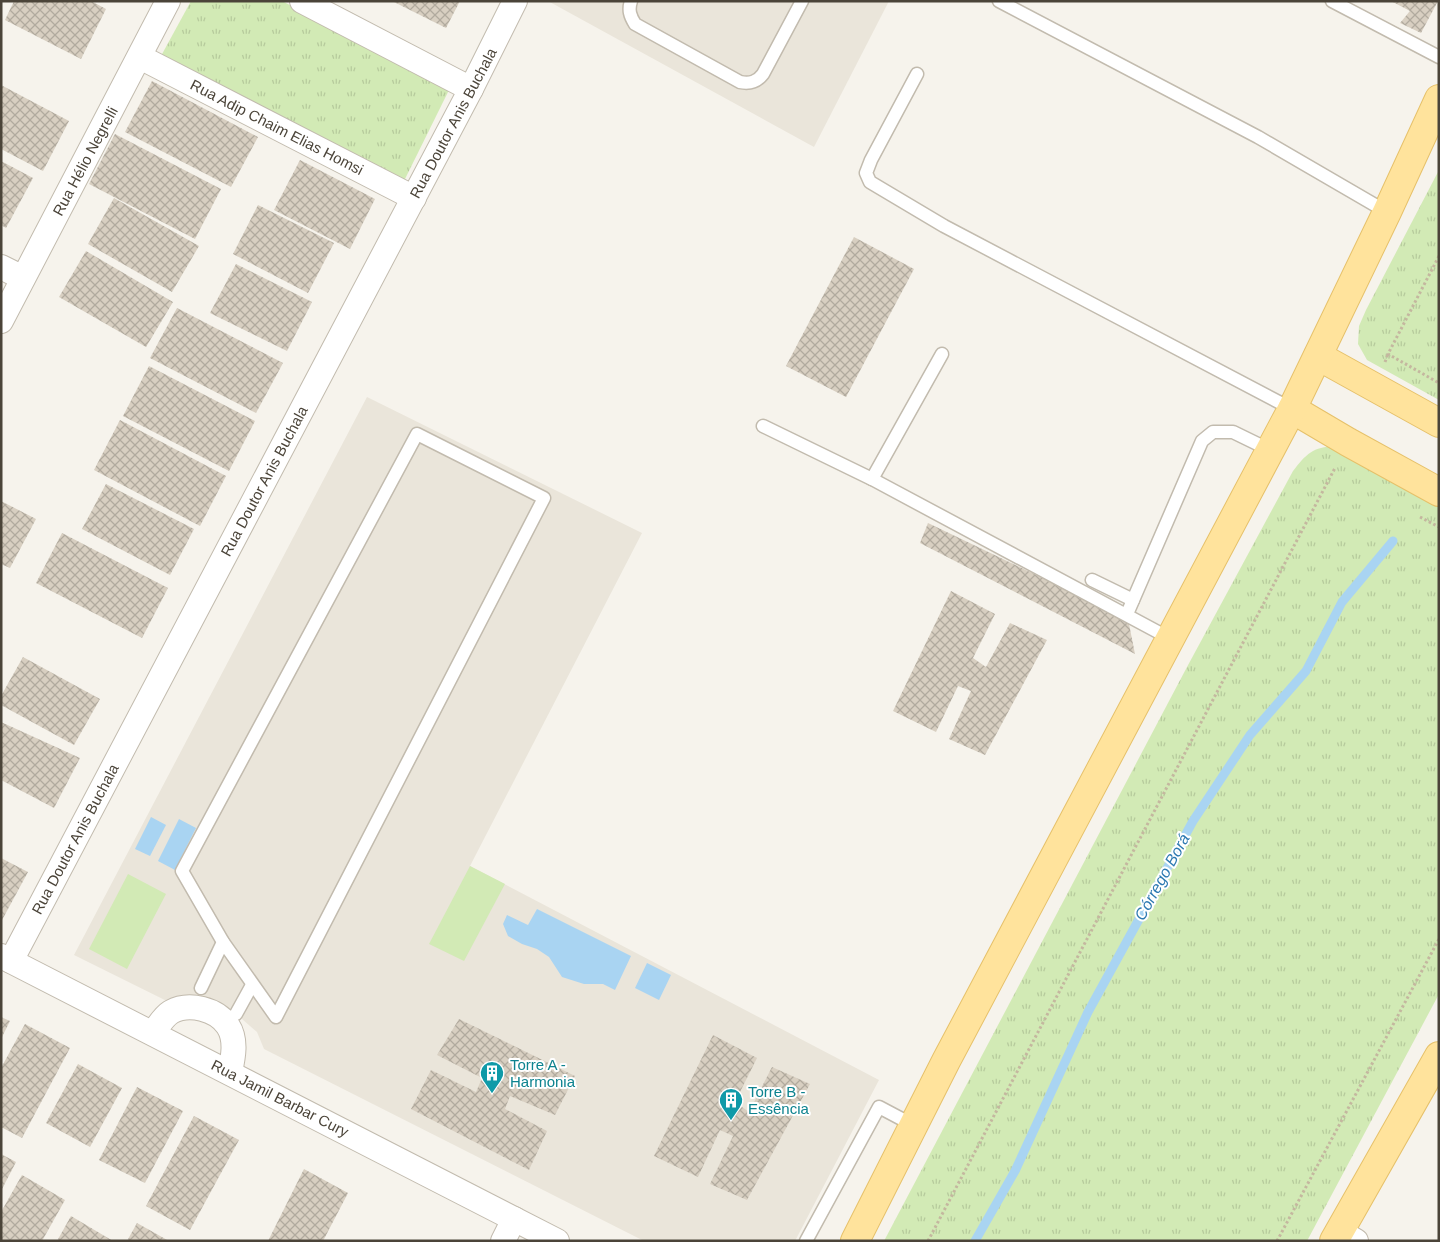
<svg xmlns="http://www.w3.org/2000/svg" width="1440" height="1242" font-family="Arial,sans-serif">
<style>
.residential{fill:#eae5da}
.grass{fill:#d2eab5}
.park{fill:url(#park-tufts)}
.water{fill:#a9d4f2}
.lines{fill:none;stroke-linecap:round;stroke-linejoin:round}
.stream{stroke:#a9d4f2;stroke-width:9}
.building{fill:url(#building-cross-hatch)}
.service-casing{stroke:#c2bbae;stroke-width:15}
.minor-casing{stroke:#c2bbae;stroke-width:26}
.primary-casing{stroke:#e6c16a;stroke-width:30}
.path{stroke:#c4b79f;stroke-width:3;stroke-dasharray:2.5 2.5;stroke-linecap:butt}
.service{stroke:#fff;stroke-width:12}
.minor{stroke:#fff;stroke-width:24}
.primary{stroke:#ffe39c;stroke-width:28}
.labels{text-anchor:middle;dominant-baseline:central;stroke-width:4;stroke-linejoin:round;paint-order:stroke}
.street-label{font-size:15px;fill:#4b4439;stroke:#fff}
.culture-label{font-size:15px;fill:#0d838f;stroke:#fff;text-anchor:start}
.water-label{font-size:16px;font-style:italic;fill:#2e7ab2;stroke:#fff}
</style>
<defs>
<pattern id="park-tufts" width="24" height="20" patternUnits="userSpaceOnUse" patternTransform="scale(1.25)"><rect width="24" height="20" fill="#d2eab5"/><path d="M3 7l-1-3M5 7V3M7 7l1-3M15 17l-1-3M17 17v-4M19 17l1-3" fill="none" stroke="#b6ca9c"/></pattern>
<pattern id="building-cross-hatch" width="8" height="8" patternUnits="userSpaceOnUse" patternTransform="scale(1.25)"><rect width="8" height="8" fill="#d8cfc1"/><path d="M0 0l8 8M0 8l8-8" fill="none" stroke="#b1aa9e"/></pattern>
</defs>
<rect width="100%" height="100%" fill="#f6f3ec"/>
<!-- residential -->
<g class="residential">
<polygon points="548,1 889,1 814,147"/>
<polygon points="367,397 642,533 470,866 879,1080 795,1241 644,1241 264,1049 257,1032 242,1019 220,1008 185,1010 74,955"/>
</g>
<!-- grass -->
<g class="grass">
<polygon points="470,866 505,884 464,961 429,944"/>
<polygon points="128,874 166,894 127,969 89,949"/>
</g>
<!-- park -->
<g class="park">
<polygon points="191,1 282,1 450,88 404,181 161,56"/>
<polygon points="1439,170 1439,400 1367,360 1358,344 1359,326 1366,310"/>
<path d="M1335 446 1439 502V994L1307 1241H884L1187 667 1293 471C1306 454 1313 447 1335 446Z"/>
</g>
<!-- water -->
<g class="water">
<polygon points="151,817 166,825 150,856 135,849"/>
<polygon points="179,819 196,828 175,870 158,861"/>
<polygon points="537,909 631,956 615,990 603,984 584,984 562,977 549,957 537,949 522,944 508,936 503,924 507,915 528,925"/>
<polygon points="647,963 671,975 659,1000 635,988"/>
</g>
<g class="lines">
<!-- stream -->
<polyline class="stream" points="975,1241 1015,1171 1088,1012 1193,821 1250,735 1306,671 1342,602 1393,541"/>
</g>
<!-- building -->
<g class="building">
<polygon points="14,1 91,1 106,9 81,59 5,20"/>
<polygon points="392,1 460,1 446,28"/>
<polygon points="1391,1 1438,1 1421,33 1400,23 1410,11"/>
<polygon points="152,81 258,137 231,187 125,132"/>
<polygon points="1,85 69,121 43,171 1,149"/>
<polygon points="115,134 221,189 195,239 89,184"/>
<polygon points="300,160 375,199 350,249 274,210"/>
<polygon points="1,161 33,178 6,228 1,225"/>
<polygon points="114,198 199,246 172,292 88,244"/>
<polygon points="258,205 334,243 308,293 233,254"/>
<polygon points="854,237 914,269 846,397 786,366"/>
<polygon points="86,251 173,302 146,347 59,297"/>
<polygon points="236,264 312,302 287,351 210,313"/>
<polygon points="177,308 283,363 256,413 150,358"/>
<polygon points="149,366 255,421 229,471 123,416"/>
<polygon points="120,420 226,476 200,526 94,470"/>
<polygon points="106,484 194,529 170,575 82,529"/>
<polygon points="1,501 36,519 10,568 1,564"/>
<polygon points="928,523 1128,619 1135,654 920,543"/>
<polygon points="62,533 168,588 142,638 36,583"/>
<polygon points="951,591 995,614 973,658 986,667 1010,623 1047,640 985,755 949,739 971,691 958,686 936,732 893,711"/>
<polygon points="23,657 100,699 74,745 1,705 1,696"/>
<polygon points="1,722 80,758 54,808 1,780"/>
<polygon points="1,858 28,872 1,922"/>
<polygon points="1,1017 10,1021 1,1039"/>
<polygon points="459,1019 575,1076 555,1115 510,1096 505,1109 547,1131 529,1170 411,1109 431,1070 476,1092 482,1078 437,1055"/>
<polygon points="25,1024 70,1048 22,1138 1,1127 1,1068"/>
<polygon points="713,1035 757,1058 735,1102 749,1112 772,1067 810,1084 747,1200 710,1184 733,1136 720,1130 698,1177 654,1156"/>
<polygon points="78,1064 122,1088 90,1147 46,1123"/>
<polygon points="137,1087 183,1111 145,1183 99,1160"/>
<polygon points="194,1116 239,1140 190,1230 146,1206"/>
<polygon points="1,1154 16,1162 1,1191"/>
<polygon points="304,1169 348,1193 323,1241 268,1241"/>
<polygon points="22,1175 65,1200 42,1241 1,1241 1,1212"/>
<polygon points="71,1216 113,1241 57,1241"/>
<polygon points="137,1223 169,1241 127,1241"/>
</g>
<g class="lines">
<!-- service casing -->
<g class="service-casing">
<g id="service">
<path d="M631 1C628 10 630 16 635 24L740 82C750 84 757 82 763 74L802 1"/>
<polyline points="999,1 1258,137 1387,212"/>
<polyline points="1332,1 1439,57"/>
<polyline points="917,74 871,160 866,173 870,182 944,226 1292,409"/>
<polyline points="763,426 872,479 1171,639"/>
<polygon points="417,434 544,498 276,1017 223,942 182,871"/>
<polyline points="872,479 942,354"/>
<polyline points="1092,580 1133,600"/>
<polyline points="1127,614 1202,441 1213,432 1233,432 1270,450"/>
<polyline points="201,988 223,942"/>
<polyline points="236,1014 252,985"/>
<polyline points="806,1241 879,1107 913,1125"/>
</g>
</g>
<!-- minor casing -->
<g class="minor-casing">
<g id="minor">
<polyline points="302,1 471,89"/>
<polyline points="140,57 414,198"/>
<polyline points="1,267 23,278"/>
<polyline points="1,321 168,1"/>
<polyline points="1,956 557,1241"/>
<polyline points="11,961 471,89 515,1"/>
<path d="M153 1033C159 1025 163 1017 171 1012 189 1002 217 1009 228 1026 237 1040 233 1058 230 1072"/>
<polyline points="1339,1231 1356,1241"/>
<polyline points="503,1241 514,1219"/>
</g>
</g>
<!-- primary casing -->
<g class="primary-casing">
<g id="primary">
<polyline points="1318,356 1439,423"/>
<polyline points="1292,409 1348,442 1439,492"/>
<polyline points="855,1241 946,1061 1292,409 1387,212 1439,99"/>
<polyline points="1334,1241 1439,1056"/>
</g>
</g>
<!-- path -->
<g class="path">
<polyline points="1439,256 1388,354 1439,383"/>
<polyline points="1385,362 1388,354"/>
<polyline points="1420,517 1439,527"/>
<polyline points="928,1241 1335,468"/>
<polyline points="1277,1241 1439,939"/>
</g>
<!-- service -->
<use href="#service" class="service"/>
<!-- minor -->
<use href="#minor" class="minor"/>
<!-- primary -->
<use href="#primary" class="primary"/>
</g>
<!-- icons -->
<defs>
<g id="building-pin" transform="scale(1.25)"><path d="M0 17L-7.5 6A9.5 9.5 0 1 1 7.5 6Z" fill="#0f9aa8" stroke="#fff"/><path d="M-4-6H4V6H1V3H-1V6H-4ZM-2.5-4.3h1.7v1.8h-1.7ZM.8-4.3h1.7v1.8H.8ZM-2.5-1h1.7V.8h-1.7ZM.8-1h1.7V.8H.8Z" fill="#fff"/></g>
</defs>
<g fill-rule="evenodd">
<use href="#building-pin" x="492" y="1073"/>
<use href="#building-pin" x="731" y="1100"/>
</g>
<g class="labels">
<!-- street labels -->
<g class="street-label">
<text transform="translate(453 123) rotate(-62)">Rua Doutor Anis Buchala</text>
<text transform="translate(277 127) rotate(27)">Rua Adip Chaim Elias Homsi</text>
<text transform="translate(85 161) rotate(-62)">Rua Hélio Negrelli</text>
<text transform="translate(264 481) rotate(-62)">Rua Doutor Anis Buchala</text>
<text transform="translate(75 839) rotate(-62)">Rua Doutor Anis Buchala</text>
<text transform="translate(280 1098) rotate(27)">Rua Jamil Barbar Cury</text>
</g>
<!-- culture labels -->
<g class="culture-label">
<text x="510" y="1064">Torre A -<tspan x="510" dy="17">Harmonia</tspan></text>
<text x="748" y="1091">Torre B -<tspan x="748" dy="17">Essência</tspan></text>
</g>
<!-- water labels -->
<g class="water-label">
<text transform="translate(1162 877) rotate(-61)">Córrego Borá</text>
</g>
</g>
<!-- border -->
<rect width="1440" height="1242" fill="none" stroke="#4b4439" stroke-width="5"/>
</svg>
